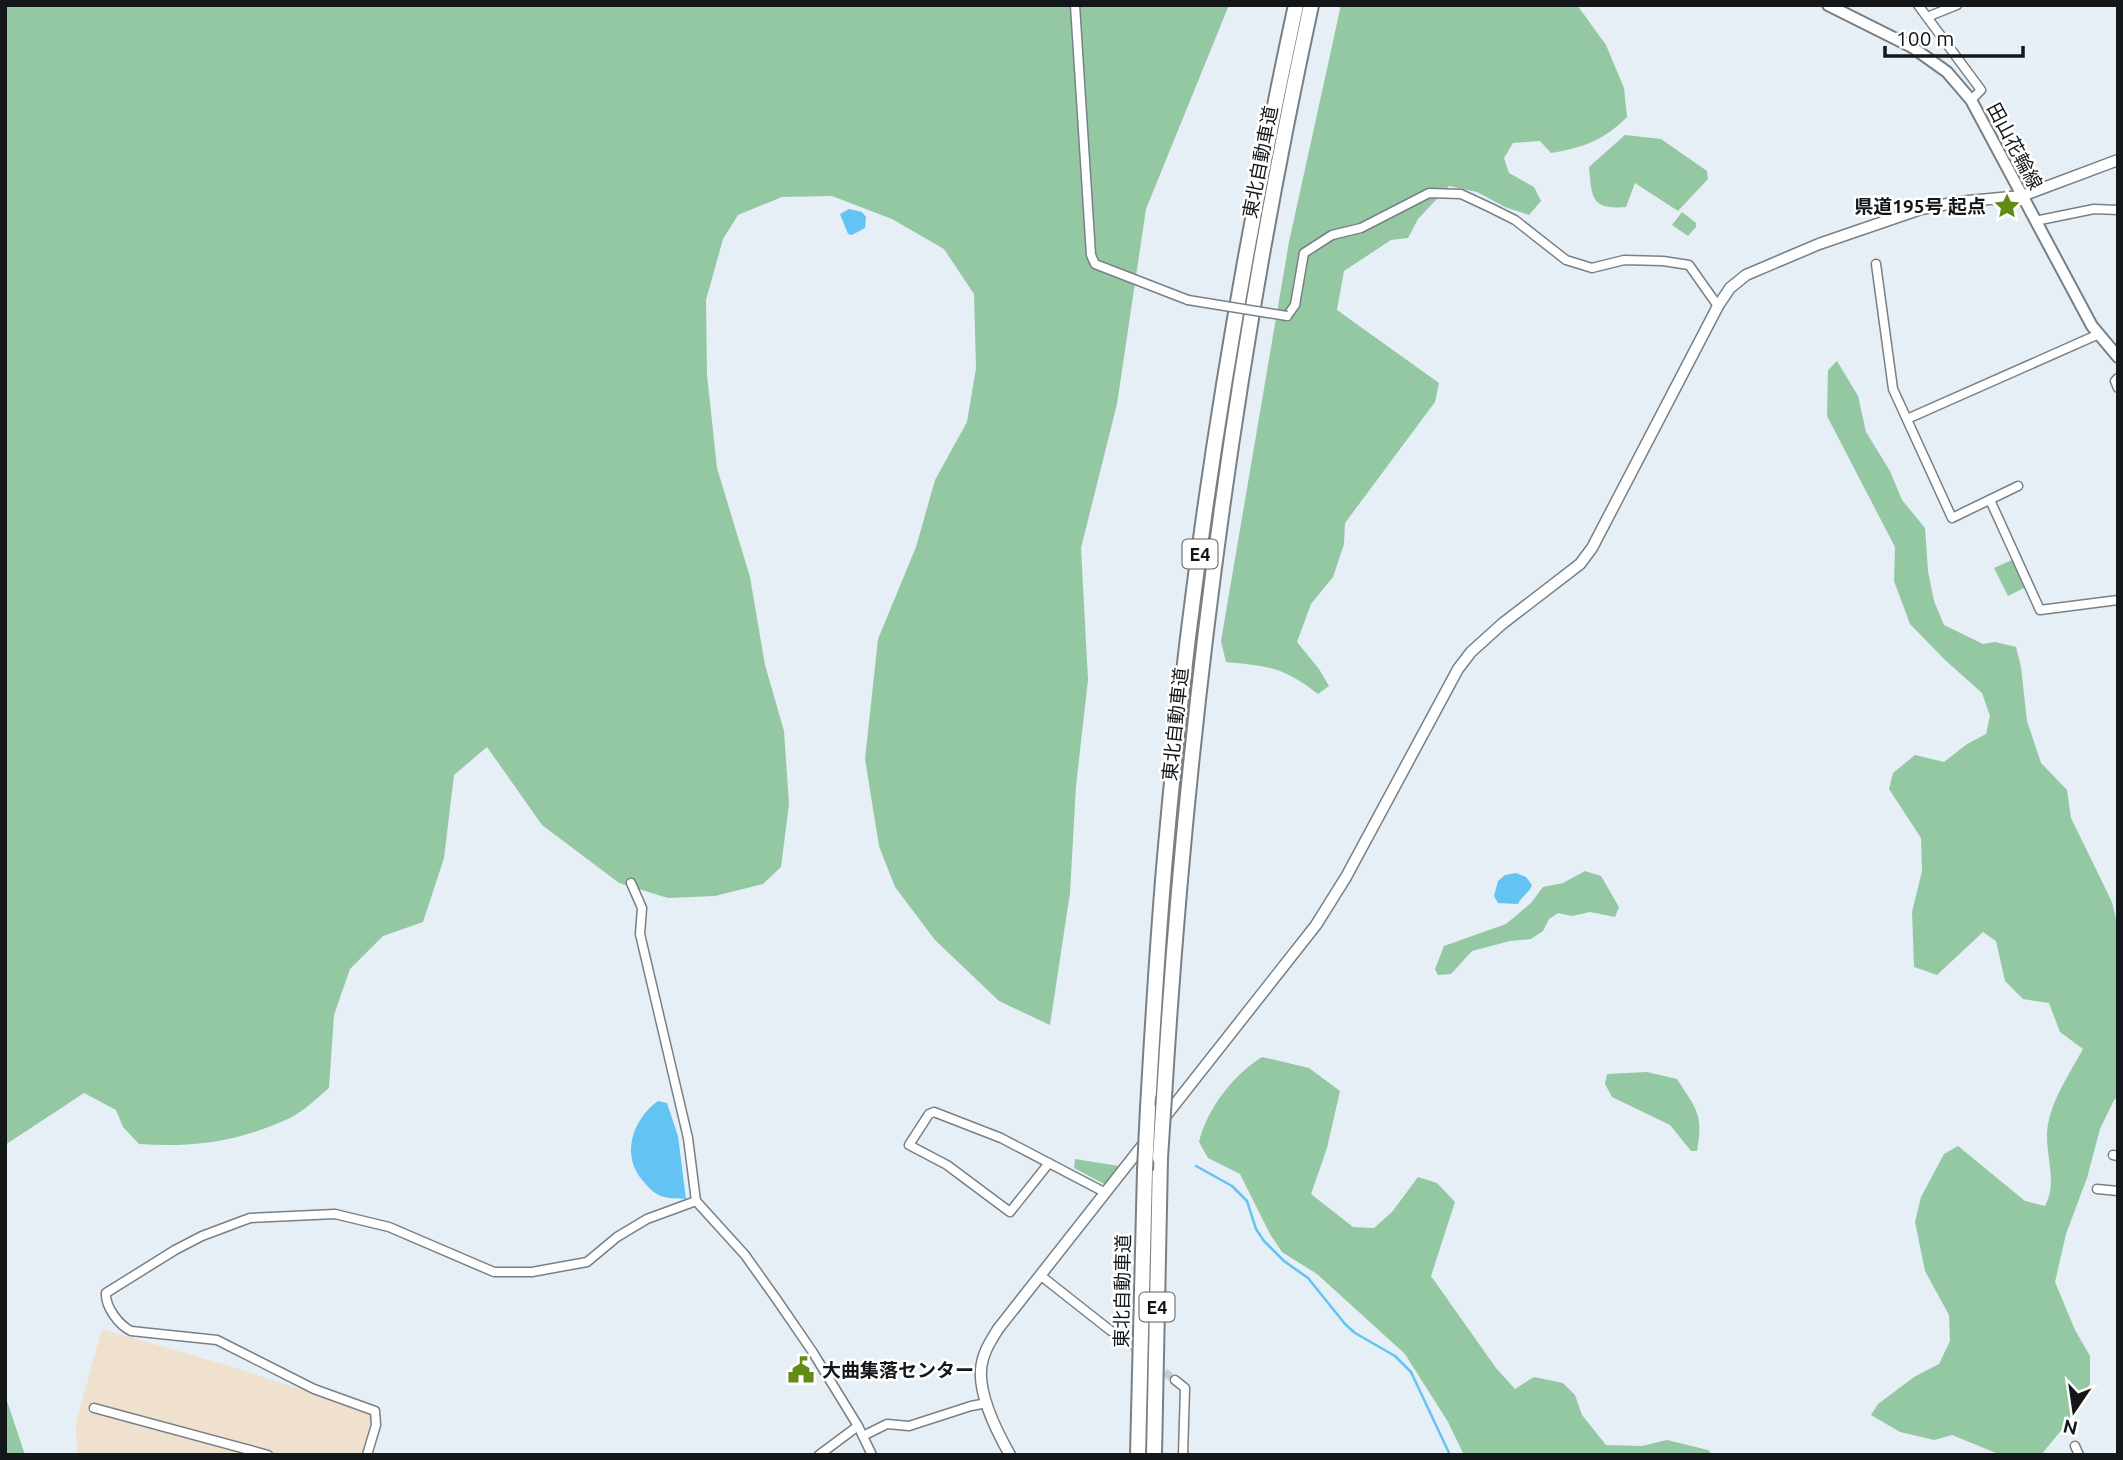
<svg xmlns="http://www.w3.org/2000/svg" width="2123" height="1460" font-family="Ubuntu,'Noto Sans JP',sans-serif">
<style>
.industrial{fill:#f0e0ce}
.green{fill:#94c8a2}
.water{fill:#63c3f2}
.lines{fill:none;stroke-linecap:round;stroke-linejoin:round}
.stream{stroke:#63c3f2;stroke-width:2.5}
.minor-tunnel{stroke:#c6ced5;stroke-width:8;stroke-dasharray:8 4;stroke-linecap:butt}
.minor-casing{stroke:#788087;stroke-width:11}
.tertiary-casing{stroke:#788087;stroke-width:13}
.secondary-casing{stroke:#788087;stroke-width:14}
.motorway-casing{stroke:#788087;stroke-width:18}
.minor{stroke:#fff;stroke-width:8}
.tertiary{stroke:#fff;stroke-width:10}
.secondary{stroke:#fff;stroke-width:10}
.motorway{stroke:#fff;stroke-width:14}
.minor-bridge-casing{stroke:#788087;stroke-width:11;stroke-linecap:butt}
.motorway-bridge-casing{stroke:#788087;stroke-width:18;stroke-linecap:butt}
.minor-bridge{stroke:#fff;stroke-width:8}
.motorway-bridge{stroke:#fff;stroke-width:14}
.labels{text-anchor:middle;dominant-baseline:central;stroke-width:5;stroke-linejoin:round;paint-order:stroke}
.shield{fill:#fff;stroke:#5a5d5f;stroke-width:2}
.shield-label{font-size:18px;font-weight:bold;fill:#14171a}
.street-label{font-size:19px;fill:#14171a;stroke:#fff}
.poi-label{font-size:19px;font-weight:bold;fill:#14171a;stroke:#fff;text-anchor:end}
</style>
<rect width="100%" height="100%" fill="#e6eef6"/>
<!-- industrial -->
<polygon class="industrial" points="102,1329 226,1365 378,1415 363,1455 77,1455 76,1423"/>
<!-- green -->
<g class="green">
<path d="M5 5H1229L1146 209 1117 404 1081 548 1088 680 1076 786 1070 893 1050 1025 999 1001 935 940 895 887 879 846 865 759 878 639 916 547 935 480 967 422 976 368 974 294 944 249 892 219 832 196 782 197 738 215 723 239 706 300 707 375 717 468 750 577 765 665 784 731 789 804 781 867 763 884 715 896 668 898 619 883 542 825 487 747 454 775 444 858 423 922 383 936 350 969 334 1015 329 1088C317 1098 304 1111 290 1118 240 1141 194 1148 139 1144L123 1127 116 1110 84 1093 5 1145Z"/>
<path d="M1341 5H1577L1606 45 1624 88 1627 117C1604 140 1583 148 1551 153L1540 141 1513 143 1504 158 1509 173 1534 187 1541 201 1529 215 1505 207 1477 192 1449 186 1418 219 1408 238 1391 240 1344 271 1337 310 1439 383 1435 402 1345 523 1344 544 1333 577 1311 604 1297 642 1319 669 1329 686 1318 694C1283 667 1268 666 1226 662L1221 641 1289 242Z"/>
<path d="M1625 135 1661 139 1707 171 1708 179 1678 211 1635 183 1626 207C1590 210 1592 197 1589 167Z"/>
<polygon points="1682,212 1696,223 1696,227 1688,236 1672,225"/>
<path d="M1837 361 1858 396 1866 432 1890 471 1902 500 1925 528 1928 571 1934 601 1944 625 1983 644 1995 642 2016 647 2021 667 2027 721 2041 763 2067 790 2071 818 2112 902 2118 928V1097L2114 1100 2100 1129 2087 1178 2066 1234 2055 1282 2075 1330 2090 1356V1384L2068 1422 2041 1455H2001L1952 1435 1934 1440 1900 1432 1871 1415 1878 1404 1914 1377 1939 1364 1950 1341 1949 1315 1925 1271 1915 1222 1921 1197 1944 1154 1958 1146 2025 1201 2045 1206C2059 1181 2043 1152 2048 1124 2053 1097 2070 1073 2083 1049L2060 1032 2049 1003 2023 999 2005 981 1996 941 1983 932 1937 975 1914 967 1912 912 1922 871 1921 838 1889 789 1893 773 1915 755 1944 762 1967 744 1986 734 1990 716 1982 693 1945 660 1910 624 1894 581 1895 547 1827 416 1828 370Z"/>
<polygon points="2012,560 2026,587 2008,596 1994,568"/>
<polygon points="1585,871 1601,876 1619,907 1615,917 1590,912 1572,916 1558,913 1549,919 1543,931 1531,939 1510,941 1472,951 1451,974 1438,975 1435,969 1444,946 1506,924 1531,903 1543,887 1563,883"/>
<path d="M1262 1057 1309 1068 1340 1091 1327 1148 1311 1194 1353 1227 1374 1228 1392 1212 1418 1177 1437 1183 1455 1202 1431 1276 1496 1368 1515 1389 1534 1377 1563 1383 1575 1395 1582 1415 1606 1445 1642 1446 1667 1440 1708 1450 1713 1455H1464L1448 1422 1405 1354 1317 1274 1282 1252 1270 1234 1240 1174 1208 1158 1199 1142C1207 1109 1233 1075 1262 1057Z"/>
<path d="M1647 1072 1677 1079C1696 1109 1704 1114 1697 1151H1691L1670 1125 1612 1097 1605 1084 1607 1074Z"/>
<polygon points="1075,1159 1119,1166 1106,1185 1074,1168"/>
<polygon points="5,1395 25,1455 5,1455"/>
</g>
<!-- water -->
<g class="water">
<polygon points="849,209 862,212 866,217 865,228 852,235 848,234 840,214"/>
<path d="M1516 873 1526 877 1532 885C1529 893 1522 896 1518 904L1498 903 1494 896 1498 881 1505 875Z"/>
<path d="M658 1101 667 1103 678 1136 686 1199C679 1198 671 1199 664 1197 654 1194 649 1188 643 1181 620 1155 633 1119 658 1101Z"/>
</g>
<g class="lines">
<!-- stream -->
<polyline class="stream" points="1196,1166 1232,1186 1247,1201 1256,1229 1264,1241 1284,1261 1308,1278 1345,1324 1355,1333 1395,1356 1411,1372 1450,1455"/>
<!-- minor-tunnel -->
<g class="minor-tunnel">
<polyline points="1111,1331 1142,1355"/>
<polyline points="1155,1365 1175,1380"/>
</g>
<!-- minor casing -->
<g class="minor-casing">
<g id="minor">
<polyline points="1075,5 1091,255 1095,264 1188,300"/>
<polyline points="1918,5 1981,90 1971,100"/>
<polyline points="1927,17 1957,5"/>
<polyline points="2035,221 2094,209 2118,210"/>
<polyline points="1876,264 1893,389 1952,518 2018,486"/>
<polyline points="1287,316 1295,305 1304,253 1332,235 1361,228 1429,193 1461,194 1491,208 1515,220 1566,260 1592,268 1624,260 1663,261 1689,265 1718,306"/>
<polyline points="2118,378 2115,381 2118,388"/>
<polyline points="1907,419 2099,334"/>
<polyline points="1990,500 2040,610 2118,600"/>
<polyline points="631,883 642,908 640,934 688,1138 696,1201 745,1255 777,1300 812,1351 858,1426 872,1455"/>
<polyline points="2113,1155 2118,1156"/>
<polyline points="1049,1163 1010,1212 947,1165 909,1145 929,1114 934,1112 1001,1138 1106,1193"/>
<polyline points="2097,1189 2118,1191"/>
<polyline points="1040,1275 1111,1331"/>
<polyline points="1175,1380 1185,1388 1183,1455"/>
<polyline points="94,1408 268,1455"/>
<polyline points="863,1436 887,1424 909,1426 971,1406 987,1403"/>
<polyline points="2075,1446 2079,1455"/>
<path d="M367 1455 376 1425 375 1411 314 1389 217 1340 131 1331C119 1325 105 1307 106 1293L175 1250 202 1236 250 1218 335 1214 389 1227 494 1272H532L587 1262 617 1237 647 1219 696 1201"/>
<polyline points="819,1455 858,1426"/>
</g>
</g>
<!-- tertiary casing -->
<g class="tertiary-casing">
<path id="tertiary" d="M1010 1455C997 1432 979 1397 981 1370 982 1354 990 1342 998 1329L1316 925 1346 877 1458 669 1471 652 1502 624 1580 564 1592 548 1718 306 1730 288 1746 275 1819 244 1921 209 1958 202 2022 196 2118 160"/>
</g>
<!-- secondary casing -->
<g class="secondary-casing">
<polyline id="secondary" points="1828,5 1912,47 1947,72 1971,100 2092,326 2118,357"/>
</g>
<!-- motorway casing -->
<g class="motorway-casing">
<g id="motorway">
<path d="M1164 1097C1186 730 1233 365 1311 5"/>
<path d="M1148 1108C1153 1021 1158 933 1166 846 1191 563 1236 282 1296 5"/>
<polyline points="1138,1455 1145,1170"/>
<polyline points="1154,1455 1160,1158"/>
</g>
</g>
<!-- minor -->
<use href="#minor" class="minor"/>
<!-- tertiary -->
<use href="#tertiary" class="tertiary"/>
<!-- secondary -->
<use href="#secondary" class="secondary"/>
<!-- motorway -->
<use href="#motorway" class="motorway"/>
<!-- minor-bridge casing -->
<g class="minor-bridge-casing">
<polyline id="minor-bridge" points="1188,300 1287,316"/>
</g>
<!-- motorway-bridge casing -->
<g class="motorway-bridge-casing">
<g id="motorway-bridge">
<polyline points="1160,1158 1164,1097"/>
<polyline points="1145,1170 1148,1108"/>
</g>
</g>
<!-- minor-bridge -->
<use href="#minor-bridge" class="minor-bridge"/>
<!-- motorway-bridge -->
<use href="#motorway-bridge" class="motorway-bridge"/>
</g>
<!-- icons -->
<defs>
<g id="sight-bare" transform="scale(2.1)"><path d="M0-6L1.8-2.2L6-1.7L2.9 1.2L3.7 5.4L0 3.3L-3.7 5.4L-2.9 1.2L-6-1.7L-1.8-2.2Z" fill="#628a16" stroke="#fff" stroke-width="2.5" paint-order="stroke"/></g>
<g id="civic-bare" transform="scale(2.1)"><path d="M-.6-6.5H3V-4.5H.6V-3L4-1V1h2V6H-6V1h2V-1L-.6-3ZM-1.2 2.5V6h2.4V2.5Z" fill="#628a16" stroke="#fff" stroke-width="2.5" paint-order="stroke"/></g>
</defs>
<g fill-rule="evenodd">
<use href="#sight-bare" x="2007" y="206"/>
<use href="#civic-bare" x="801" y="1370"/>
</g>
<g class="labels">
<!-- shield labels -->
<g class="shield">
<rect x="1182.5" y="539.5" width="35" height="29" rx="5"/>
<rect x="1139.5" y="1292.5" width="35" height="29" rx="5"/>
</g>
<g class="shield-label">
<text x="1200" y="554">E4</text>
<text x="1157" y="1307">E4</text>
</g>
<!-- street labels -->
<g class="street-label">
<text transform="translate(2015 146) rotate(62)">田山花輪線</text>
<text transform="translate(1260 162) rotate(-79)">東北自動車道</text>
<text transform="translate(1175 724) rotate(-84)">東北自動車道</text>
<text transform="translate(1122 1291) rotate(-89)">東北自動車道</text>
</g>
<!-- poi labels -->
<g class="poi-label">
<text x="1986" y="206">県道195号 起点</text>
<text x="822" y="1370" text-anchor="start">大曲集落センター</text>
</g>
</g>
<!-- border -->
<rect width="2123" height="1460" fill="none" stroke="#14171a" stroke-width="14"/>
<!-- north arrow -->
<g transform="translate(2074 1411) rotate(193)" stroke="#ffffff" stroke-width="5" paint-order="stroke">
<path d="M0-5L12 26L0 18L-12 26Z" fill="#14171a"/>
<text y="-10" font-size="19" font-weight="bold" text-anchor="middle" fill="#14171a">N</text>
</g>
<!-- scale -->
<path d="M1885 46v10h138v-10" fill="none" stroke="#14171a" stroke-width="3.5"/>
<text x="1896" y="46" font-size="21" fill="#14171a" stroke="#ffffff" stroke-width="5" paint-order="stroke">100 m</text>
</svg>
